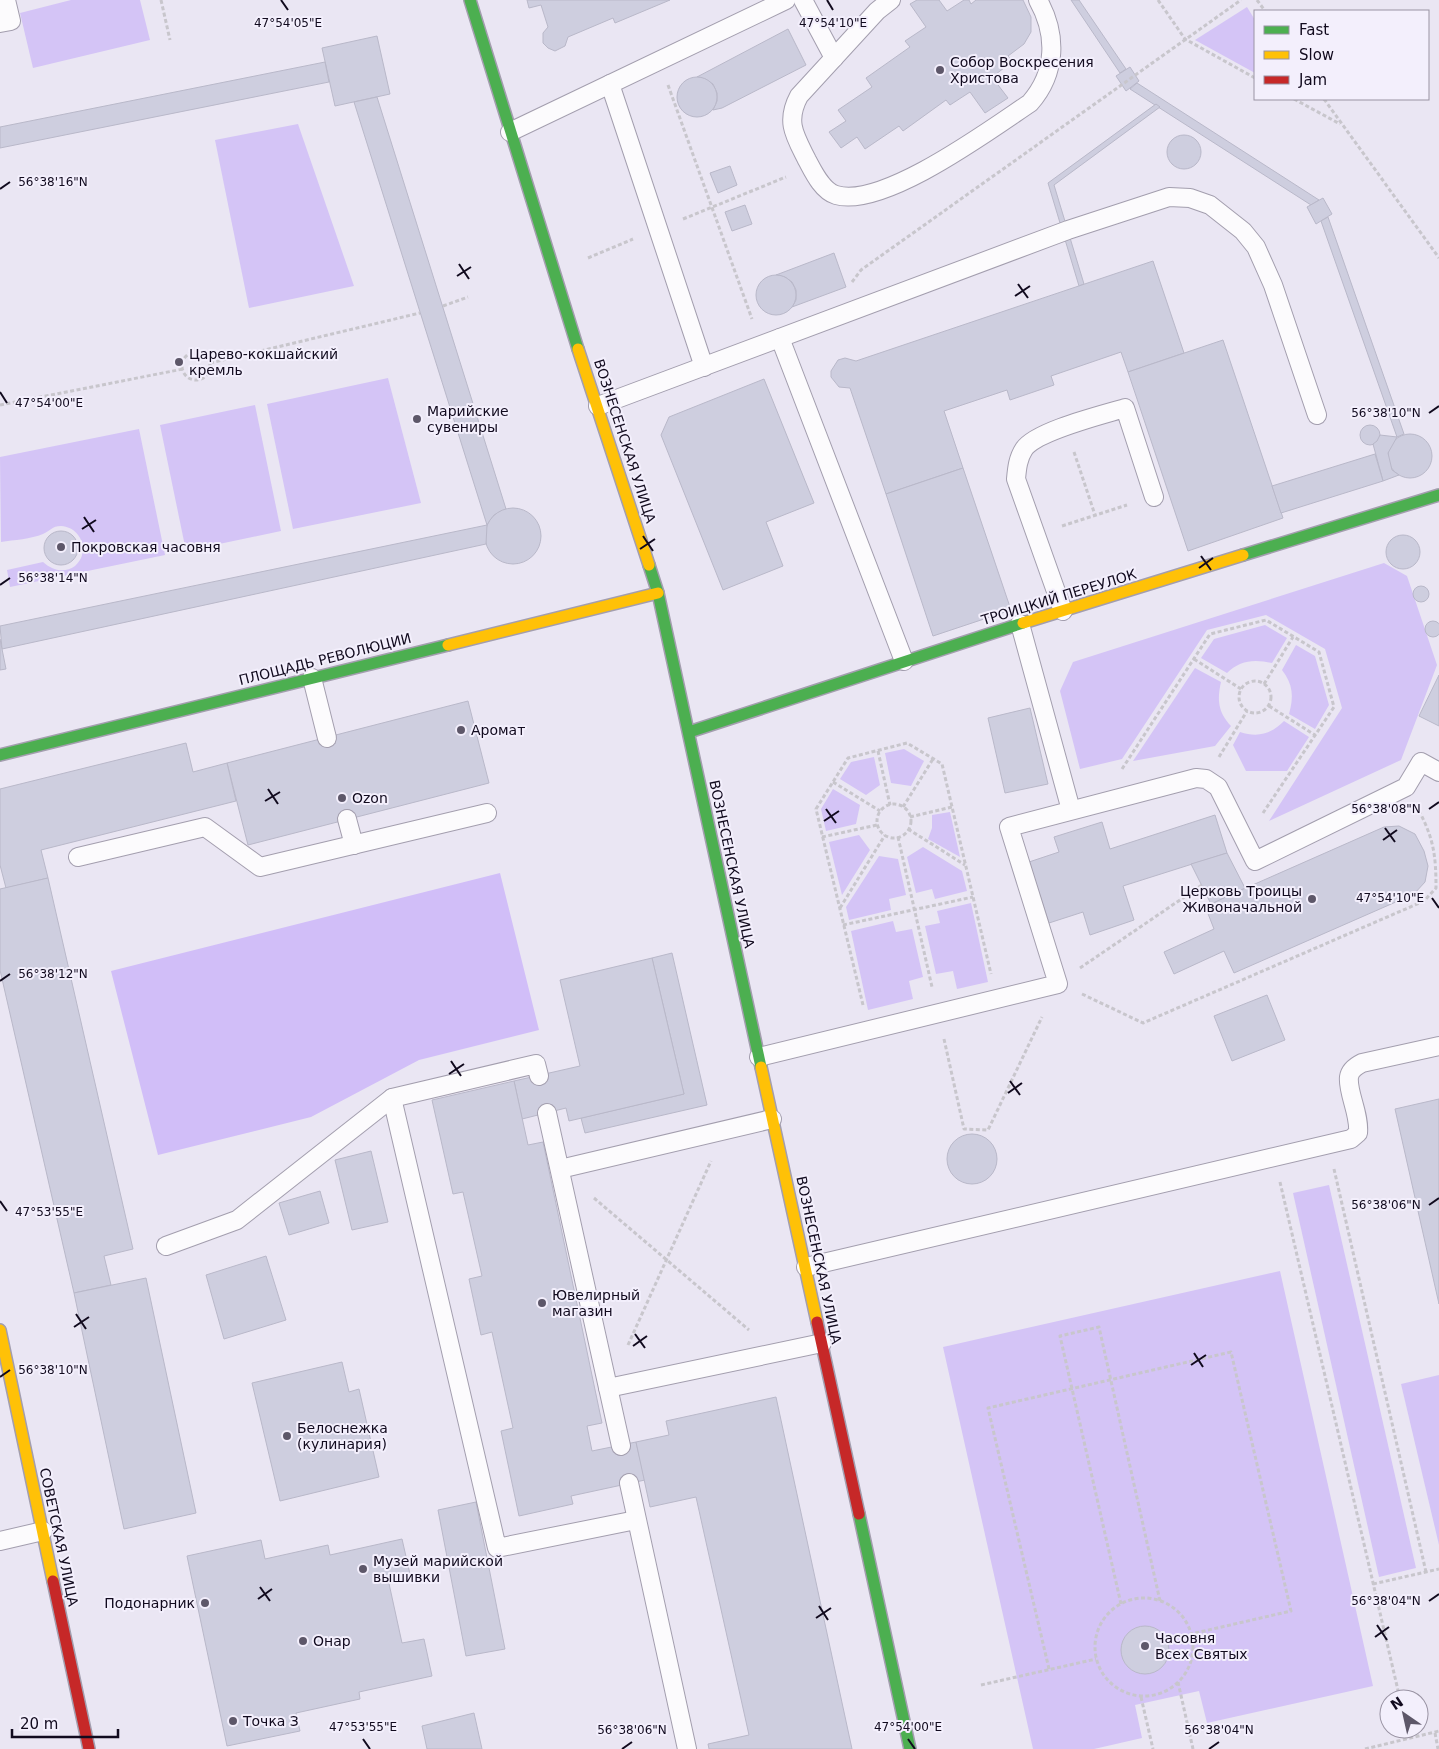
<svg xmlns="http://www.w3.org/2000/svg" width="1439" height="1749" font-family="'DejaVu Sans',sans-serif">
<style>
.green{fill:#d4c4f6}
.forest{fill:#d1bef8}
.building{fill:#cecedf;stroke:#b9b8c9}
.lines{fill:none;stroke-linecap:round;stroke-linejoin:round}
.lane-casing{stroke:#a39eae;stroke-width:20}
.fast-casing{stroke:#a39eae;stroke-width:14}
.slow-casing{stroke:#a39eae;stroke-width:14}
.jam-casing{stroke:#a39eae;stroke-width:14}
.path{stroke:#c8c6cc;stroke-width:3;stroke-dasharray:4 2.5;stroke-linecap:butt}
.lane{stroke:#fcfbfd;stroke-width:18}
.fast{stroke:#4caf50;stroke-width:11}
.slow{stroke:#ffc107;stroke-width:11}
.jam{stroke:#c62828;stroke-width:11}
.ticks{fill:none;stroke:#110a1e;stroke-width:2}
.poi-dot{fill:#5d5769;stroke:#f3effc;stroke-width:2}
.labels{text-anchor:middle;dominant-baseline:central;stroke-width:4;stroke-linejoin:round;paint-order:stroke}
.poi-label{font-size:14px;fill:#110a1e;stroke:#f3effc;text-anchor:start}
.street-label{font-size:14px;fill:#110a1e;stroke:#f3effc}
.ticks-label{font-size:12px;text-anchor:middle;fill:#110a1e;stroke:#f3effc;stroke-width:4;stroke-linejoin:round;paint-order:stroke}
</style>
<rect width="100%" height="100%" fill="#eae6f3"/>
<!-- green -->
<g class="green">
<polygon points="71,0 140,0 150,40 33,68 20,13"/>
<polygon points="1247,7 1255,20 1255,73 1195,40"/>
<polygon points="298,124 354,286 249,308 215,140"/>
<polygon points="388,378 421,503 293,529 267,404"/>
<polygon points="255,405 281,531 186,551 160,425"/>
<path d="M139 429 165 555 10 587 7 570 43 562C52 570 64 574 75 566 91 552 81 527 61 526 52 526 50 531 43 534 31 539 14 540 1 542L0 457Z"/>
<polygon points="1384,563 1407,576 1437,665 1401,760 1269,821 1342,708 1325,649 1266,615 1207,630 1122,759 1080,769 1060,691 1073,662"/>
<path d="M1265 625 1287 638 1272 663C1254 659 1240 660 1227 673L1201 658 1214 639Z"/>
<path d="M1296 645 1315 656 1329 705 1315 729 1289 714C1294 697 1293 684 1282 670Z"/>
<path d="M1195 668 1221 682C1217 700 1218 712 1231 726L1215 746 1133 761Z"/>
<path d="M1284 721 1309 737 1287 771H1246L1233 745 1240 732C1258 738 1271 734 1284 721Z"/>
<polygon points="904,749 924,761 911,786 891,783 885,753"/>
<polygon points="874,757 880,785 866,795 840,779 851,762"/>
<polygon points="833,789 860,805 856,824 826,831 821,809"/>
<polygon points="950,812 960,857 928,839 932,828 932,815"/>
<polygon points="859,835 870,850 842,895 829,842"/>
<polygon points="923,847 962,871 967,891 935,899 932,889 916,893 907,857"/>
<polygon points="879,856 898,859 906,895 889,899 891,910 849,920 846,907"/>
<polygon points="971,903 988,982 957,989 953,971 936,974 925,926 940,923 937,911"/>
<polygon points="893,921 896,932 912,929 923,977 909,981 913,999 868,1010 851,931"/>
<polygon points="1329,1185 1416,1568 1379,1577 1293,1193"/>
<polygon points="1280,1271 1373,1686 1207,1723 1199,1691 1135,1705 1142,1738 1094,1749 1033,1749 943,1347"/>
<polygon points="1439,1375 1439,1545 1401,1384"/>
</g>
<!-- forest -->
<polygon class="forest" points="500,873 539,1030 419,1060 311,1117 158,1155 111,971"/>
<!-- building -->
<g class="building">
<polygon points="527,0 670,0 615,23 613,18 568,37 565,46 555,51 548,48 543,43 543,33 548,27 541,5 529,8"/>
<polygon points="917,0 939,0 947,11 964,0 969,0 971,4 976,0 1023,0 1031,17 1031,32 1024,44 1008,56 1012,62 992,77 1008,98 985,113 970,92 950,105 946,100 903,131 899,126 865,149 857,137 841,148 829,132 846,121 838,110 872,87 866,78 910,47 905,41 926,27 910,4"/>
<polygon points="1071,0 1079,0 1126,69 1120,73"/>
<polygon points="788,29 806,65 722,108 713,110 717,101 717,93 713,84 705,79 697,77"/>
<polygon points="377,36 390,94 335,106 322,48"/>
<polygon points="325,62 329,82 0,148 0,127"/>
<polygon points="1130,67 1139,81 1126,91 1116,76"/>
<circle cx="697" cy="97" r="20"/>
<polygon points="1137,83 1319,200 1311,205 1130,89"/>
<polygon points="377,97 506,509 494,515 487,525 354,102"/>
<polygon points="1156,104 1160,107 1054,185 1084,284 1079,286 1048,183"/>
<circle cx="1184" cy="152" r="17"/>
<polygon points="730,166 737,185 718,193 710,173"/>
<polygon points="1323,198 1332,214 1316,224 1307,207"/>
<polygon points="745,205 752,224 732,231 725,212"/>
<polygon points="1328,217 1404,434 1397,437 1321,221"/>
<polygon points="834,253 846,287 792,307 796,300 796,290 792,282 785,277 776,275"/>
<polygon points="1153,261 1184,353 1128,372 1121,352 1051,376 1054,385 1010,400 1007,390 944,411 963,468 886,494 850,388 839,387 831,377 831,371 838,360 845,358 856,361"/>
<circle cx="776" cy="295" r="20"/>
<polygon points="1223,340 1283,518 1188,551 1128,372"/>
<polygon points="764,379 814,503 766,522 783,566 723,590 661,435 669,417"/>
<circle cx="1370" cy="435" r="10"/>
<circle cx="1410" cy="456" r="22"/>
<polygon points="1380,435 1397,437 1388,453 1392,470 1399,475 1383,481 1373,444 1377,441"/>
<polygon points="1375,454 1383,481 1281,513 1272,486"/>
<polygon points="963,468 1011,610 933,636 886,494"/>
<circle cx="513" cy="536" r="28"/>
<polygon points="487,525 486,544 2,649 0,626"/>
<circle cx="61" cy="548" r="17"/>
<circle cx="1403" cy="552" r="17"/>
<circle cx="1421" cy="594" r="8"/>
<circle cx="1433" cy="629" r="8"/>
<polygon points="0,639 6,669 0,670"/>
<polygon points="1439,675 1439,726 1419,716"/>
<polygon points="468,701 489,783 248,845 227,763"/>
<polygon points="1030,708 1048,784 1005,793 988,718"/>
<polygon points="186,743 193,772 227,763 236,801 41,850 48,878 6,888 0,865 0,789"/>
<polygon points="1215,815 1227,853 1123,886 1134,920 1090,935 1083,912 1049,923 1029,862 1059,852 1054,837 1102,822 1110,849"/>
<polygon points="1399,826 1415,834 1424,851 1428,866 1425,882 1414,894 1234,973 1224,951 1174,974 1164,952 1214,929 1205,906 1384,827"/>
<polygon points="1227,853 1245,888 1211,904 1191,864"/>
<polygon points="48,878 133,1249 104,1256 111,1285 74,1293 0,970 0,889"/>
<polygon points="672,953 707,1105 585,1133 581,1118 684,1094 652,958"/>
<polygon points="652,958 684,1094 569,1121 566,1108 522,1119 514,1081 580,1066 560,980"/>
<polygon points="1267,995 1285,1040 1232,1061 1214,1016"/>
<polygon points="514,1081 528,1145 543,1142 602,1423 587,1426 592,1451 636,1442 645,1480 571,1496 573,1504 519,1516 501,1431 513,1428 492,1332 481,1335 469,1279 482,1276 463,1192 453,1194 432,1100"/>
<polygon points="1439,1099 1439,1304 1395,1109"/>
<circle cx="972" cy="1159" r="25"/>
<polygon points="371,1151 388,1222 352,1230 335,1160"/>
<polygon points="320,1191 329,1223 289,1235 279,1203"/>
<polygon points="266,1256 286,1320 224,1339 206,1275"/>
<polygon points="146,1278 196,1513 124,1529 74,1293"/>
<polygon points="342,1362 349,1392 359,1389 379,1477 280,1501 252,1383"/>
<polygon points="776,1397 852,1749 709,1749 708,1744 749,1735 696,1497 650,1507 636,1442 669,1435 666,1421"/>
<polygon points="476,1502 505,1649 466,1656 438,1510"/>
<polygon points="402,1539 410,1574 388,1579 402,1643 424,1639 432,1676 359,1692 360,1699 296,1713 300,1731 227,1746 187,1556 261,1540 265,1559 328,1545 330,1555"/>
<circle cx="1145" cy="1650" r="24"/>
<polygon points="474,1713 482,1749 427,1749 422,1726"/>
</g>
<g class="lines">
<!-- lane casing -->
<g class="lane-casing">
<g id="lane">
<polyline points="803,0 834,58"/>
<path d="M891 0 877 11 799 96C785 122 795 136 807 160 813 171 822 191 836 195 883 209 991 129 1030 103 1057 72 1057 34 1038 0"/>
<polyline points="0,23 11,21 6,0"/>
<polyline points="610,84 704,367"/>
<polyline points="510,132 786,0"/>
<polyline points="780,338 904,661"/>
<polyline points="598,406 1068,230 1169,197 1190,198 1210,205 1243,231 1256,247 1273,285 1317,415"/>
<path d="M1063 611 1016 479C1017 468 1018 458 1024 449 1036 431 1102 415 1125 408L1154 497"/>
<polyline points="1020,624 1071,810"/>
<polyline points="312,678 327,738"/>
<polyline points="347,819 354,845"/>
<polyline points="78,857 205,827 260,867 487,813"/>
<polyline points="759,1057 1058,984 1009,827 1196,778 1206,779 1218,787 1255,861 1406,787 1421,762 1439,772"/>
<polyline points="539,1076 536,1064 392,1098 497,1548 636,1520"/>
<polyline points="547,1113 621,1446"/>
<polyline points="560,1169 772,1119"/>
<polyline points="166,1246 237,1220 392,1098"/>
<path d="M806 1267 1351 1139 1358 1133C1360 1114 1347 1092 1349 1077 1350 1070 1356 1066 1362 1063L1439 1046"/>
<polyline points="608,1388 822,1343"/>
<polyline points="629,1483 687,1749"/>
<polyline points="0,1541 43,1531"/>
</g>
</g>
<!-- fast casing -->
<g class="fast-casing">
<g id="fast">
<polyline points="470,0 578,349"/>
<polyline points="1243,555 1439,495"/>
<polyline points="649,565 658,593 761,1067"/>
<polyline points="689,732 1023,623"/>
<polyline points="0,755 448,645"/>
<polyline points="859,1514 910,1749"/>
</g>
</g>
<!-- slow casing -->
<g class="slow-casing">
<g id="slow">
<polyline points="578,349 649,565"/>
<polyline points="1023,623 1243,555"/>
<polyline points="448,645 658,593"/>
<polyline points="761,1067 817,1322"/>
<polyline points="0,1330 53,1581"/>
</g>
</g>
<!-- jam casing -->
<g class="jam-casing">
<g id="jam">
<polyline points="817,1322 859,1514"/>
<polyline points="53,1581 89,1749"/>
</g>
</g>
<!-- path -->
<g class="path">
<polyline points="161,0 170,40"/>
<polyline points="1158,0 1185,39 1255,78"/>
<polyline points="1257,0 1265,11"/>
<polyline points="668,85 752,319"/>
<polyline points="1294,99 1340,124"/>
<polyline points="1324,99 1439,258"/>
<polyline points="683,219 786,177"/>
<polyline points="588,258 633,239"/>
<polyline points="852,282 861,270 1241,0"/>
<polyline points="443,306 468,297"/>
<circle cx="196" cy="366" r="14"/>
<polyline points="210,363 420,313"/>
<polyline points="0,405 183,369"/>
<polyline points="1074,452 1095,515"/>
<polyline points="1062,526 1127,505"/>
<polyline points="1194,659 1241,689"/>
<circle cx="1255" cy="697" r="16"/>
<polyline points="1264,684 1293,637"/>
<polyline points="1269,706 1315,735"/>
<polyline points="878,751 890,805"/>
<polyline points="1219,757 1247,711"/>
<polyline points="1122,769 1210,634 1266,620 1319,652 1334,707 1263,813"/>
<polyline points="833,782 880,811"/>
<circle cx="894" cy="821" r="17"/>
<polyline points="903,807 933,759"/>
<polyline points="910,817 952,807"/>
<polyline points="908,829 965,865"/>
<polyline points="822,837 877,825"/>
<polyline points="898,837 932,987"/>
<polyline points="840,908 885,835"/>
<polyline points="843,925 973,897"/>
<polyline points="1080,968 1202,885"/>
<path d="M1082 994 1143 1023 1424 901 1436 888C1436 857 1434 839 1419 811"/>
<polyline points="863,1005 816,809 848,758 907,743 942,764 991,974"/>
<polyline points="944,1039 964,1129 988,1130 1042,1017"/>
<polyline points="1334,1169 1426,1572"/>
<polyline points="1280,1182 1400,1699"/>
<polyline points="594,1198 749,1330"/>
<polyline points="628,1345 711,1161"/>
<polyline points="1373,1584 1439,1569"/>
<circle cx="1144" cy="1647" r="49"/>
<polyline points="1121,1604 1060,1336 1099,1327 1160,1601"/>
<polyline points="1049,1669 988,1408 1231,1352 1291,1611 1191,1634"/>
<polyline points="1178,1682 1193,1749"/>
<polyline points="981,1685 1096,1659"/>
<polyline points="1141,1697 1153,1749"/>
<polyline points="1407,1729 1409,1738"/>
<polyline points="1435,1733 1438,1749"/>
<polyline points="1365,1749 1439,1731"/>
</g>
<!-- lane -->
<use href="#lane" class="lane"/>
<!-- fast -->
<use href="#fast" class="fast"/>
<!-- slow -->
<use href="#slow" class="slow"/>
<!-- jam -->
<use href="#jam" class="jam"/>
</g>
<!-- ticks -->
<path class="ticks" d="M281 0 288 10M827 0 833 10M0 189 10 182M459 264 469 279M457 276 471 267M1018 284 1028 298M1015 296 1030 286M0 392 7 403M1429 413 1439 406M84 517 94 532M82 529 96 520M643 536 653 551M640 549 655 539M1201 556 1211 570M1199 568 1213 558M0 585 10 578M268 789 278 804M265 801 280 792M826 809 836 823M1429 809 1439 802M824 821 839 811M1385 828 1395 842M1383 840 1397 830M1432 898 1439 908M0 981 10 974M451 1061 461 1076M449 1074 464 1064M1010 1081 1020 1095M1008 1093 1022 1083M0 1201 7 1211M1429 1205 1439 1198M76 1314 86 1329M74 1327 89 1317M635 1334 645 1348M633 1346 647 1336M1194 1353 1203 1367M1191 1365 1206 1355M0 1377 10 1370M260 1587 270 1601M258 1599 272 1589M1429 1601 1439 1594M819 1606 828 1620M816 1618 831 1608M1377 1625 1387 1640M1375 1637 1389 1627M363 1739 370 1749M908 1739 915 1749M622 1749 632 1742M1209 1749 1219 1742"/>
<!-- markers -->
<g class="poi-dot">
<circle cx="940" cy="70" r="5"/>
<circle cx="179" cy="362" r="5"/>
<circle cx="417" cy="419" r="5"/>
<circle cx="61" cy="547" r="5"/>
<circle cx="461" cy="730" r="5"/>
<circle cx="342" cy="798" r="5"/>
<circle cx="1312" cy="899" r="5"/>
<circle cx="542" cy="1303" r="5"/>
<circle cx="287" cy="1436" r="5"/>
<circle cx="363" cy="1569" r="5"/>
<circle cx="205" cy="1603" r="5"/>
<circle cx="303" cy="1641" r="5"/>
<circle cx="1145" cy="1646" r="5"/>
<circle cx="233" cy="1721" r="5"/>
</g>
<g class="labels">
<!-- poi labels -->
<g class="poi-label">
<text x="950" y="62">Собор Воскресения<tspan x="950" dy="16">Христова</tspan></text>
<text x="189" y="354">Царево-кокшайский<tspan x="189" dy="16">кремль</tspan></text>
<text x="427" y="411">Марийские<tspan x="427" dy="16">сувениры</tspan></text>
<text x="71" y="547">Покровская часовня</text>
<text x="471" y="730">Аромат</text>
<text x="352" y="798">Ozon</text>
<text x="1302" y="891" text-anchor="end">Церковь Троицы<tspan x="1302" dy="16">Живоначальной</tspan></text>
<text x="552" y="1295">Ювелирный<tspan x="552" dy="16">магазин</tspan></text>
<text x="297" y="1428">Белоснежка<tspan x="297" dy="16">(кулинария)</tspan></text>
<text x="373" y="1561">Музей марийской<tspan x="373" dy="16">вышивки</tspan></text>
<text x="195" y="1603" text-anchor="end">Подонарник</text>
<text x="1155" y="1638">Часовня<tspan x="1155" dy="16">Всех Святых</tspan></text>
<text x="313" y="1641">Онар</text>
<text x="243" y="1721">Точка З</text>
</g>
<!-- street labels -->
<g class="street-label">
<text transform="translate(625 441) rotate(72)">ВОЗНЕСЕНСКАЯ УЛИЦА</text>
<text transform="translate(1059 597) rotate(-17)">ТРОИЦКИЙ ПЕРЕУЛОК</text>
<text transform="translate(325 659) rotate(-14)">ПЛОЩАДЬ РЕВОЛЮЦИИ</text>
<text transform="translate(732 864) rotate(78)">ВОЗНЕСЕНСКАЯ УЛИЦА</text>
<text transform="translate(819 1260) rotate(78)">ВОЗНЕСЕНСКАЯ УЛИЦА</text>
<text transform="translate(59 1537) rotate(78)">СОВЕТСКАЯ УЛИЦА</text>
</g>
</g>
<g class="ticks-label">
<text x="288" y="27">47°54'05"E</text>
<text x="833" y="27">47°54'10"E</text>
<text x="53" y="186">56°38'16"N</text>
<text x="49" y="407">47°54'00"E</text>
<text x="1386" y="417">56°38'10"N</text>
<text x="53" y="582">56°38'14"N</text>
<text x="1386" y="813">56°38'08"N</text>
<text x="1390" y="902">47°54'10"E</text>
<text x="53" y="978">56°38'12"N</text>
<text x="1386" y="1209">56°38'06"N</text>
<text x="49" y="1216">47°53'55"E</text>
<text x="53" y="1374">56°38'10"N</text>
<text x="1386" y="1605">56°38'04"N</text>
<text x="363" y="1731">47°53'55"E</text>
<text x="908" y="1731">47°54'00"E</text>
<text x="632" y="1734">56°38'06"N</text>
<text x="1219" y="1734">56°38'04"N</text>
</g>
<!-- legend -->
<rect x="1254" y="10" width="175" height="90" fill="#f3effc" stroke="#9993a3"/>
<rect x="1264" y="26" width="25" height="8" fill="#4caf50" stroke="#9993a3"/>
<text x="1299" y="35" font-size="15" fill="#110a1e">Fast</text>
<rect x="1264" y="51" width="25" height="8" fill="#ffc107" stroke="#9993a3"/>
<text x="1299" y="60" font-size="15" fill="#110a1e">Slow</text>
<rect x="1264" y="76" width="25" height="8" fill="#c62828" stroke="#9993a3"/>
<text x="1299" y="85" font-size="15" fill="#110a1e">Jam</text>
<!-- north arrow -->
<g transform="translate(1404 1714) rotate(326)"><circle r="24" fill="#f3effc" stroke="#9993a3"/>
<path d="M0-4L9 19L0 12L-9 19Z" fill="#5d5769"/>
<text y="-8" font-size="14" font-weight="bold" text-anchor="middle" fill="#110a1e">N</text>
</g>
<!-- scale -->
<path d="M12 1729v8h106v-8" fill="none" stroke="#110a1e" stroke-width="2.5"/>
<text x="20" y="1729" font-size="15" fill="#110a1e" stroke="#f3effc" stroke-width="4" paint-order="stroke">20 m</text>
</svg>
